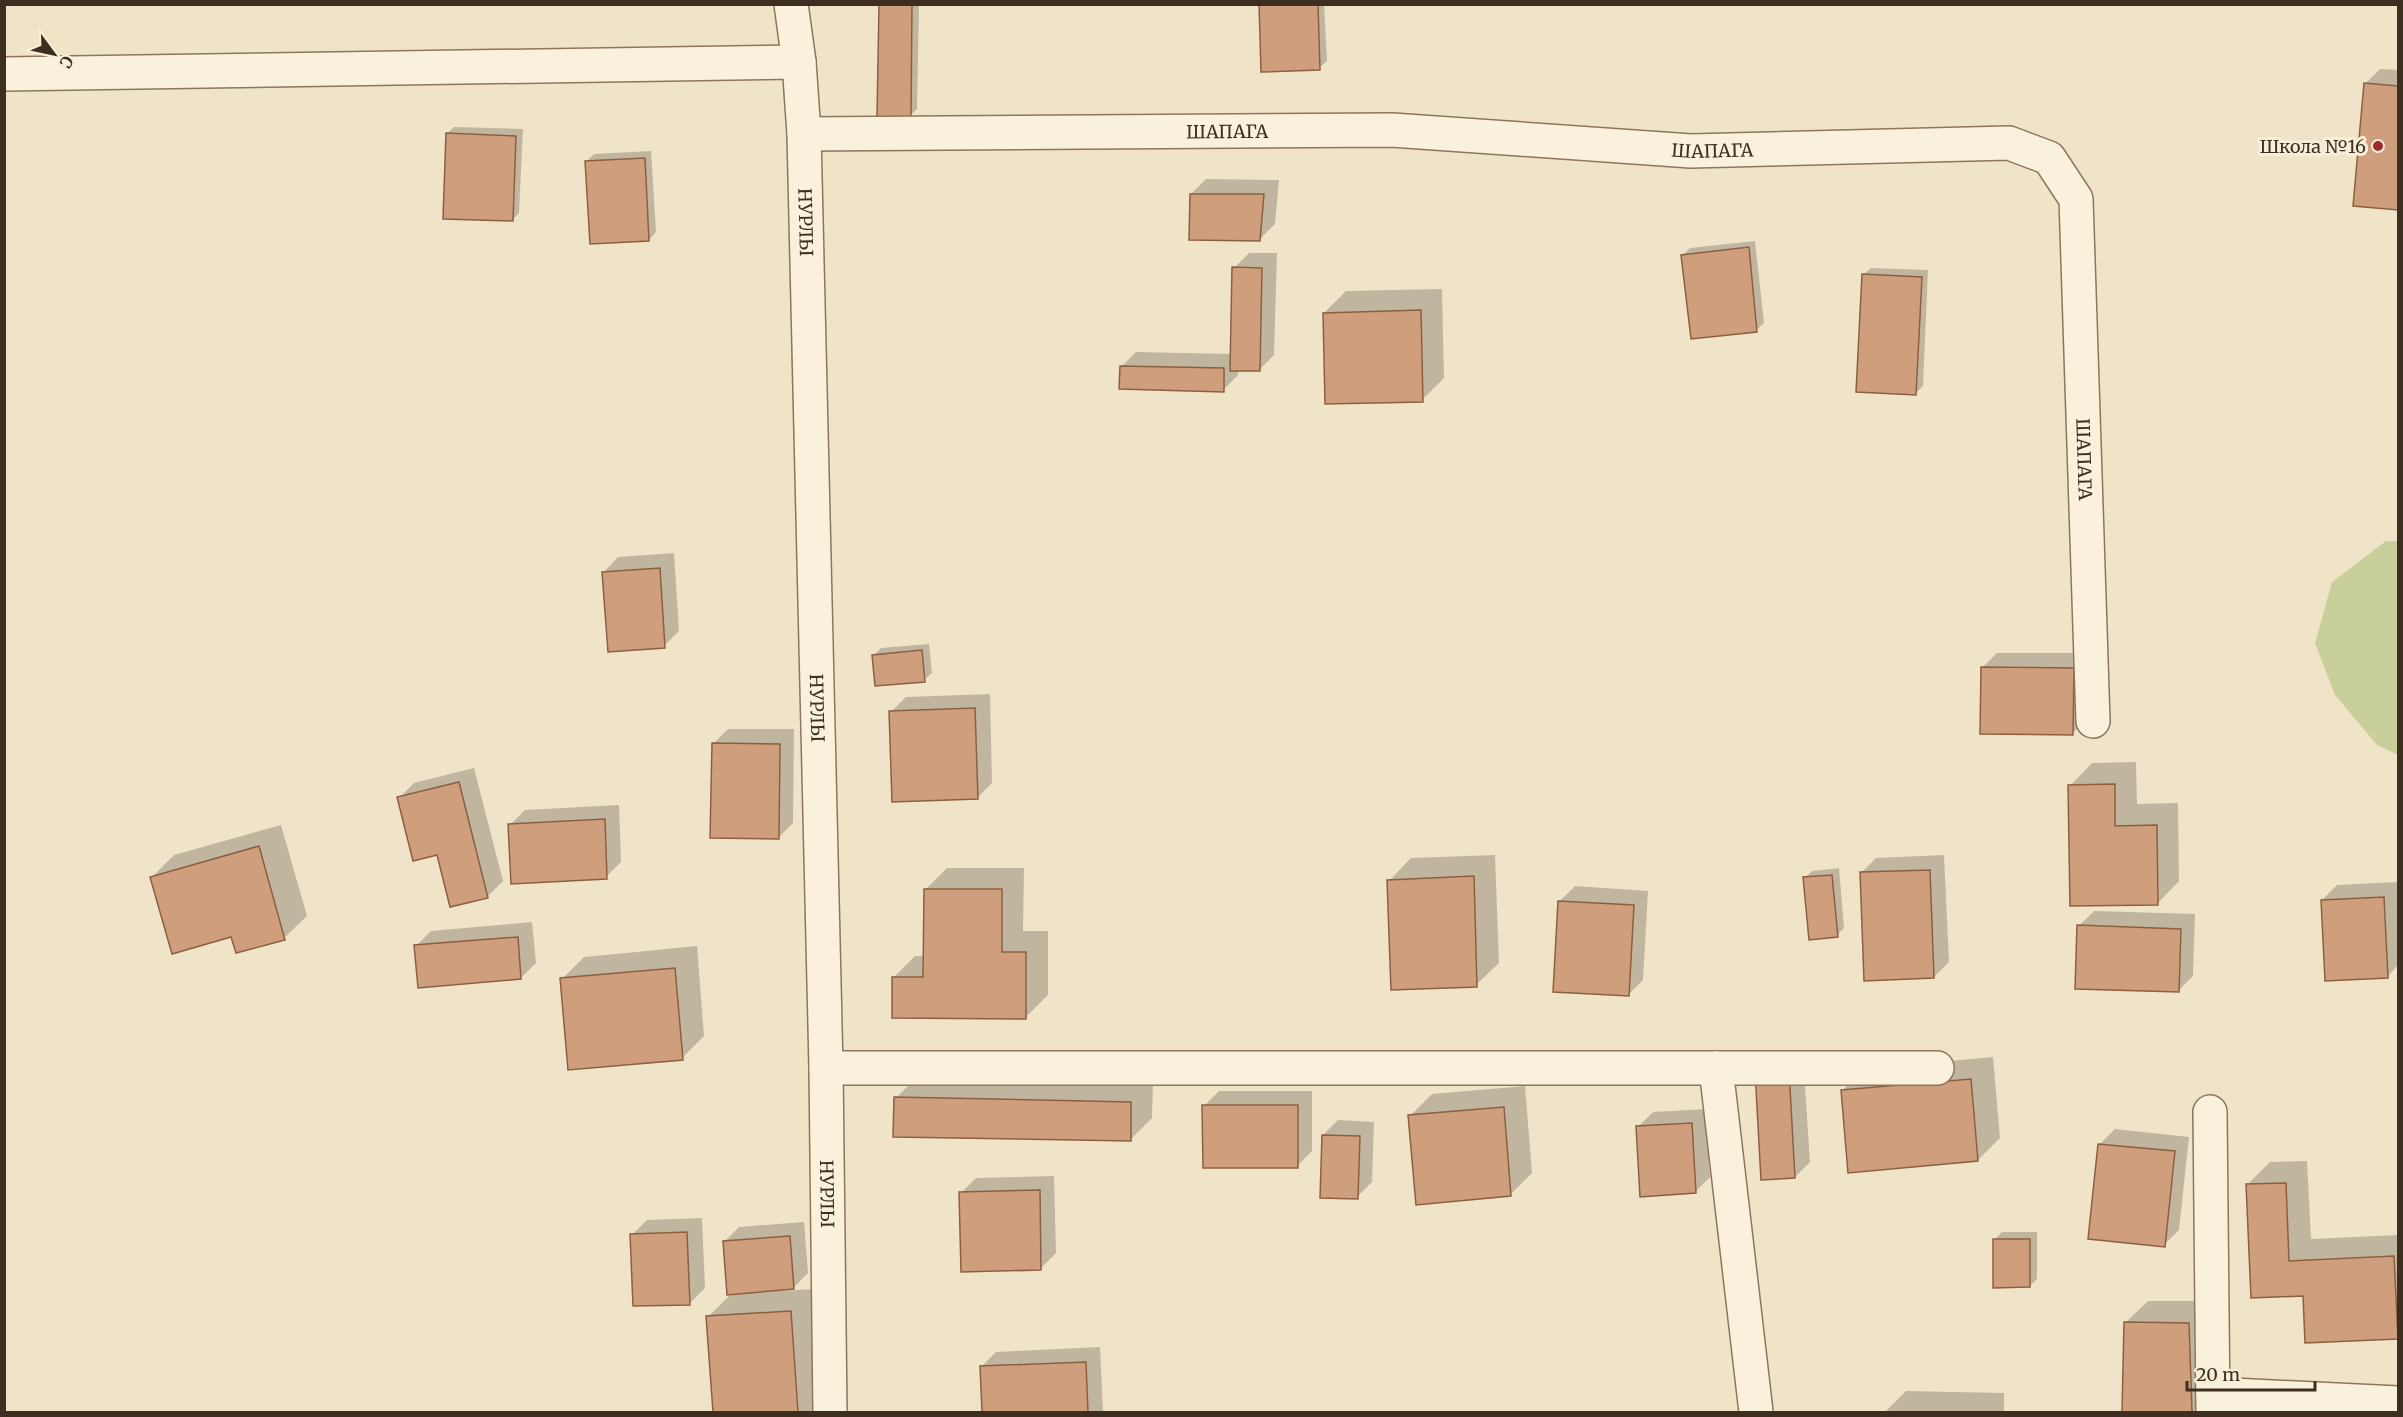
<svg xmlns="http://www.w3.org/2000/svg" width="2403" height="1417" font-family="Merriweather,serif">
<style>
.green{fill:#c9cf9b}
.shadow{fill:#0003}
.building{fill:#cf9f7d;stroke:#8d5f41;stroke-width:1.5}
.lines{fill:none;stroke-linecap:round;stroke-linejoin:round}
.street-casing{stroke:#8d765c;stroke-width:36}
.street{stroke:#faf1dc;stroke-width:33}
.poi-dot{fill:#9e2a2b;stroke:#f7eed8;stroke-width:2}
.labels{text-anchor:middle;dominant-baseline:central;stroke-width:6;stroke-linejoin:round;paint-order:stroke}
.street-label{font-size:18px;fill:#3d2e20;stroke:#f7eed8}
.poi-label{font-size:18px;fill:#3d2e20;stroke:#f7eed8;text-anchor:end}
</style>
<rect width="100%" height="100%" fill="#f0e4c8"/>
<!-- green -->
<polygon class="green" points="2386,541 2398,541 2398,755 2377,745 2335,695 2315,643 2332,582"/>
<!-- shadow -->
<g class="shadow">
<polygon points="880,4 919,4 917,109 910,116"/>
<polygon points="1260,4 1324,4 1327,61 1319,68"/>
<polygon points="2380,69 2398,70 2398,208 2355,204 2365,84"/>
<polygon points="454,127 523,129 519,213 512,220 447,134"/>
<polygon points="651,151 656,232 649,240 586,162 594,154"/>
<polygon points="1206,179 1279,180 1275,224 1260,239 1191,194"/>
<polygon points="1755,241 1764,323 1756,330 1683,255 1690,248"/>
<polygon points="1249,253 1277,253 1274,355 1259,370 1238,369 1238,375 1223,390 1121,367 1136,352 1232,354 1234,268"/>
<polygon points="1871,268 1928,270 1923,386 1916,393 1863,275"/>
<polygon points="1442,289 1444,378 1422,400 1324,313 1346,291"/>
<polygon points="674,553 679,631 664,646 604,572 618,557"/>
<polygon points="929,644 932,673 924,680 874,655 881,648"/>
<polygon points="1997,653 2088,653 2087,719 2072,734 1982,668"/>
<polygon points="990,694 992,783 977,798 891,712 906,697"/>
<polygon points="728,729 794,729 793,823 778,838 713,744"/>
<polygon points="2136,762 2137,804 2178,803 2179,881 2157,904 2070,786 2092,763"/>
<polygon points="474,768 503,881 488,896 451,905 438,853 399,798 414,783"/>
<polygon points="619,805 621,862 606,877 510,825 525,810"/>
<polygon points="281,825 307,916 284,938 232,935 152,877 174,855"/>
<polygon points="1495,855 1499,963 1476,985 1389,881 1411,858"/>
<polygon points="1944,855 1949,962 1934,977 1861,873 1876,858"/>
<polygon points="947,868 1024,868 1023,931 1048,931 1048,995 1026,1017 893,978 915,956 925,956 925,890"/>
<polygon points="1839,868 1844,928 1837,935 1805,878 1812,871"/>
<polygon points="2398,882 2398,965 2388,976 2322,900 2337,885"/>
<polygon points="1575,886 1648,891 1643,980 1628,995 1560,901"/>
<polygon points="2094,911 2195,914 2193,976 2178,991 2079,926"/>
<polygon points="532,922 536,963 521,978 416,946 431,931"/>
<polygon points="697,946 704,1036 682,1058 562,979 584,957"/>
<polygon points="1803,1055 1810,1162 1795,1177 1756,1072"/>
<polygon points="1993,1057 2000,1138 1978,1160 1842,1091 1864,1069"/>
<polygon points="918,1076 1153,1080 1152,1118 1130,1140 896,1098"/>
<polygon points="1525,1086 1532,1173 1510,1195 1410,1116 1432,1094"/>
<polygon points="1219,1091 1312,1091 1312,1151 1297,1166 1204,1106"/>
<polygon points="1706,1109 1710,1177 1695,1192 1638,1127 1653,1112"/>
<polygon points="1338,1120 1374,1122 1372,1182 1357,1197 1323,1135"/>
<polygon points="2115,1129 2189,1137 2179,1230 2164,1245 2100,1144"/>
<polygon points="2307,1161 2311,1239 2398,1235 2397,1337 2304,1294 2248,1184 2270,1162"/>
<polygon points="1054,1176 1056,1253 1041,1268 961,1193 976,1178"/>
<polygon points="702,1218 705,1288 690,1303 632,1235 647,1220"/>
<polygon points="804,1222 808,1273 793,1288 783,1288 783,1291 813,1289 821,1412 714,1412 708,1317 732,1293 724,1242 739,1227"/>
<polygon points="2002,1232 2037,1232 2037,1279 2030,1286 1995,1239"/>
<polygon points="2148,1301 2211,1301 2214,1412 2124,1412 2125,1323"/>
<polygon points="1100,1347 1103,1412 983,1412 981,1367 996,1352"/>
<polygon points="1906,1391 2004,1393 2004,1412 1885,1412"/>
</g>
<!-- building -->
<g class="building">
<polygon points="879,4 912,4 911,117 877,117"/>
<polygon points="1259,4 1318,4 1320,70 1261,72"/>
<polygon points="2364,83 2398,86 2398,210 2353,206"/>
<polygon points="446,133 516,136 513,221 443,219"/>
<polygon points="645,158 649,241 590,244 585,161"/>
<polygon points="1190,194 1264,194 1260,241 1189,240"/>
<polygon points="1749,247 1757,332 1691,339 1681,255"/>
<polygon points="1232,267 1262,268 1260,371 1230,371"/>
<polygon points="1862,274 1922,277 1916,395 1856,392"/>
<polygon points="1421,310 1423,402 1325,404 1323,313"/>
<polygon points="1120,366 1224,368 1224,392 1119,389"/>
<polygon points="660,568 665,648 608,652 602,572"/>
<polygon points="922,650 925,682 875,686 872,655"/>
<polygon points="1981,667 2074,668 2073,735 1980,734"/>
<polygon points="975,708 978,799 892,802 889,711"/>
<polygon points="712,743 780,744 779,839 710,838"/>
<polygon points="459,782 488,898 450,907 437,855 413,861 397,797"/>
<polygon points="2115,784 2115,826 2157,825 2158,905 2070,906 2068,785"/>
<polygon points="605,819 607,879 511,884 508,824"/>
<polygon points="259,846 285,940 236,953 231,937 172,954 150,877"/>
<polygon points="1930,870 1934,978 1864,981 1860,872"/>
<polygon points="1832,875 1838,937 1809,940 1803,877"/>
<polygon points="1474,876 1477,987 1391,990 1387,880"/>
<polygon points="924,889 1002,889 1002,952 1026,952 1026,1019 892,1018 892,977 923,977"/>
<polygon points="2384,897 2388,978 2325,981 2321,900"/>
<polygon points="1558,901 1634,905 1629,996 1553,992"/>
<polygon points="2077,925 2181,929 2179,992 2075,989"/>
<polygon points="518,937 521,979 418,988 414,945"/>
<polygon points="675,968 683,1060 568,1070 560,978"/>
<polygon points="1789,1070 1795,1178 1761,1180 1755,1071"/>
<polygon points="1971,1079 1978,1161 1848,1173 1841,1090"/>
<polygon points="894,1097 1131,1102 1131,1141 893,1137"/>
<polygon points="1202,1105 1298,1105 1298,1168 1203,1168"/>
<polygon points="1504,1107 1511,1196 1416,1205 1408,1115"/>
<polygon points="1692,1123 1696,1193 1640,1197 1636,1126"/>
<polygon points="1322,1135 1360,1136 1358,1199 1320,1198"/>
<polygon points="2098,1144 2175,1151 2165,1247 2088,1239"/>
<polygon points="2286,1183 2289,1261 2394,1256 2398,1339 2305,1343 2303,1296 2251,1298 2246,1184"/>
<polygon points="1040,1190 1041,1270 961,1272 959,1192"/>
<polygon points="687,1232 690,1305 633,1306 630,1234"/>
<polygon points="790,1236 794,1289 727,1295 723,1241"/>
<polygon points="1993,1239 2030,1239 2030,1287 1993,1288"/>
<polygon points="791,1311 798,1412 713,1412 706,1316"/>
<polygon points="2124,1322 2189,1323 2192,1412 2122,1412"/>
<polygon points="1086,1362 1088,1412 982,1412 980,1366"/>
</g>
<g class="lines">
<!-- street casing -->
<g class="street-casing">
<g id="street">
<path id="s1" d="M791 4 799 62 804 134 826 1068 830 1412"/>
<polyline points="4,74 799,62"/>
<path id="s2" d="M804 134 1392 130 1691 151 2009 143 2049 158 2076 199 2093 721"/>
<polyline points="826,1068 1937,1068"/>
<polyline points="1716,1068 1756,1412"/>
<polyline points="2210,1112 2213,1412"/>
<polyline points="2213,1394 2398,1403"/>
</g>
</g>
<!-- street -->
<use href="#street" class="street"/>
</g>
<!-- markers -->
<circle class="poi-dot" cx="2378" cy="146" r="6"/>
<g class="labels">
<!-- street labels -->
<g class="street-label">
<text stroke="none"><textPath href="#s2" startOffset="423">ШАПАГА</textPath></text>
<text stroke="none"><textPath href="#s2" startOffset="909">ШАПАГА</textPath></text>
<text stroke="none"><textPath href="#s1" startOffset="219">НУРЛЫ</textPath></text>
<text stroke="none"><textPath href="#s2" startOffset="1558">ШАПАГА</textPath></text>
<text stroke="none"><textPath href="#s1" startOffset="705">НУРЛЫ</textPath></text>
<text stroke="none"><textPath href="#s1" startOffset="1191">НУРЛЫ</textPath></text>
</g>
<!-- poi labels -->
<g class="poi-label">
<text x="2366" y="146">Школа №16</text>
</g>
</g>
<!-- border -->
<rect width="2403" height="1417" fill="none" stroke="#3d2e20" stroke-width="12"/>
<!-- north arrow -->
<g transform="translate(54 54) rotate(123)" stroke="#f7eed8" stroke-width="4.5" paint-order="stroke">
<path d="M0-4.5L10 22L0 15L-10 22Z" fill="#3d2e20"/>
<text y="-9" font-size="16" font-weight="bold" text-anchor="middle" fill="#3d2e20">С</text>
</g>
<!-- scale -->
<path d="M2187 1381v9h128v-9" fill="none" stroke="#3d2e20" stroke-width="3"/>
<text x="2196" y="1381" font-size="18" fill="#3d2e20" stroke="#f7eed8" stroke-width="4.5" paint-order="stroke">20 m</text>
</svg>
